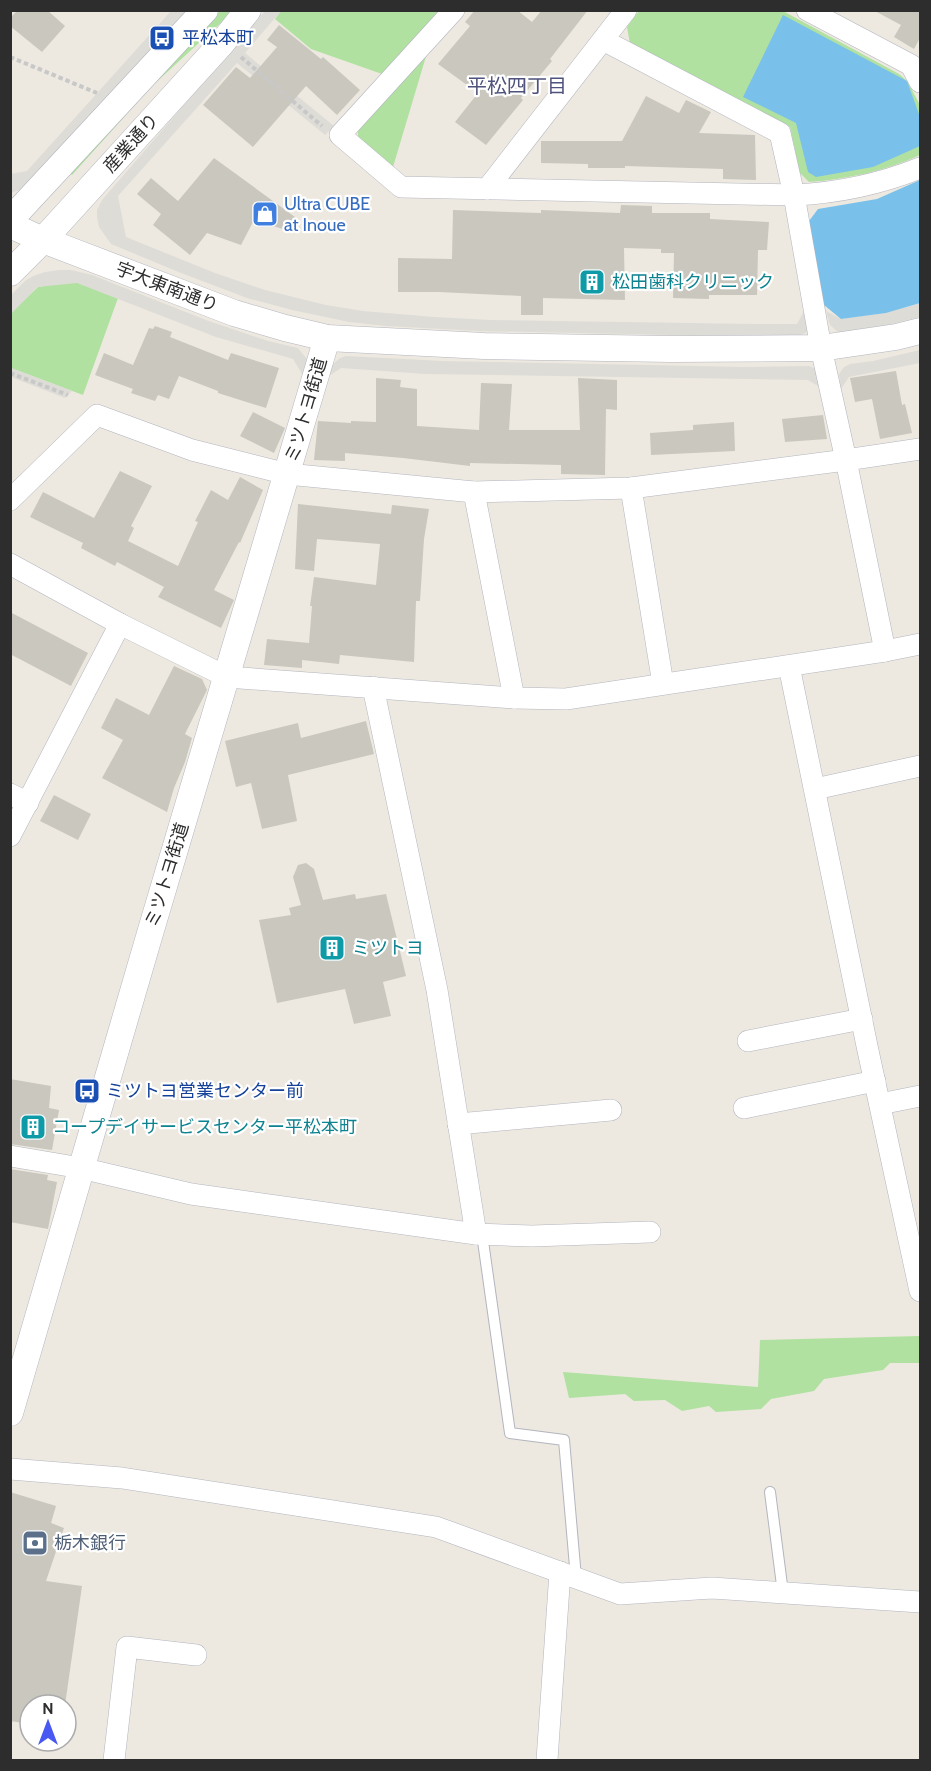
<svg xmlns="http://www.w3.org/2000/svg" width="931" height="1771" font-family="Cabin,'Noto Sans JP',sans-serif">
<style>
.green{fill:#b0e1a0}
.plaza{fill:#dedcd7}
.water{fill:#79c1ea}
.building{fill:#c9c7be}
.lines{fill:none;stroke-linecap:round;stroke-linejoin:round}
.service-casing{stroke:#b3b5bf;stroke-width:12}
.minor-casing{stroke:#b3b5bf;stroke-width:22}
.tertiary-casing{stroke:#b3b5bf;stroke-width:27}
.path{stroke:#c8c8c8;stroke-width:4;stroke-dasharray:4.5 3;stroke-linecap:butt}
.service{stroke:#fff;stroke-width:10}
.minor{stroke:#fff;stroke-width:21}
.tertiary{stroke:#fff;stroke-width:26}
.labels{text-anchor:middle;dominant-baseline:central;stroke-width:4.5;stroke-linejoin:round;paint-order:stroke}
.transit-label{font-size:18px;fill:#164399;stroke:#fff;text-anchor:start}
.street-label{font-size:18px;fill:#2d2d2d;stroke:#fff}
.shop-label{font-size:18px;fill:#366cbe;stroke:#fff;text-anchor:start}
.culture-label{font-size:18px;fill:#0d838f;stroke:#fff;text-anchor:start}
.service-label{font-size:18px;fill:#4e5e75;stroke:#fff;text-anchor:start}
.neighbourhood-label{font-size:20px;fill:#4f527c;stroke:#fff}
</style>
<rect width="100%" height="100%" fill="#ede9e0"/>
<!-- green -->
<g class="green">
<polygon points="220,11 232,11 226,18 152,86 72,175 70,173"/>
<polygon points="281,11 443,11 382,74 311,49 275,19"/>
<path d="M639 11H783L899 74 907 81 920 105V155C885 171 848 179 809 182L800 173 790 127 630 44 627 27Z"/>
<polygon points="427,53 393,167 358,138 358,131"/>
<polygon points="74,281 118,298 83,395 11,368 10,314 38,287"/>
<polygon points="920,1336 920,1363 890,1363 883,1370 824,1379 814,1391 771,1399 761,1409 716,1412 709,1406 682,1411 665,1400 634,1401 625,1394 569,1398 563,1372 758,1387 760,1340"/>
</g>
<!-- plaza -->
<g class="plaza">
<polygon points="171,11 186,11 37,178 24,188 11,193 10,174 27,171"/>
<polygon points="265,11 281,11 245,53 334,126 325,135 237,63 118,196 126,237 215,273 265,290 326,305 363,311 434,317 491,320 755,324 797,324 804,311 808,327 807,332 801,335 770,337 479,331 386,326 349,322 292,310 247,298 181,273 111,244 99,227 97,217 97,210 102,200"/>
<polygon points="59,270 71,270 92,275 206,320 268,341 298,348 307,359 304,377 293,359 216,337 77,283 37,287 11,314 11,295 25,281 33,276 45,272"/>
<polygon points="920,303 920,317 872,329 846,332 838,332 830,325 826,311 841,319 886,313"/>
<polygon points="920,350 920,363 849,377 841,389 839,374 844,367 850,364 873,361"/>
<polygon points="346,356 443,361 746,367 809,366 816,369 823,389 808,380 425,374 341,368 329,376 328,380 326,379 332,365 340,358"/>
<polygon points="10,368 11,368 72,391 65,398 11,377"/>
</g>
<!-- water -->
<g class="water">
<polygon points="783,15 907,81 920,117 920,146 873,167 816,177 808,172 796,123 743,97"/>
<polygon points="920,180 920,303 886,313 841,319 824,305 809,221 818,209 877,199"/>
</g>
<!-- building -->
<g class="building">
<polygon points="18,10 47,10 65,26 42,52 10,26 10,18"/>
<polygon points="475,10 517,10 532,22 542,10 588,10 550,59 552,61 521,98 523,100 486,145 455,122 478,93 438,64 470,26 465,22"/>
<polygon points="873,10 921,10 921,36 914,49 894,37 901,25"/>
<polygon points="279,25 321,59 323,57 360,90 337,115 306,86 253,147 203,105 236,67 250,78 277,47 267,40"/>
<polygon points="646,96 679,113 686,100 711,112 699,133 755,135 756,180 723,179 723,169 625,166 625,168 588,168 588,164 541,163 541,141 622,141"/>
<polygon points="214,158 295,217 289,231 254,220 241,245 207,233 190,255 153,225 161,214 137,194 151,178 178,201"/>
<polygon points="621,205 652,206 652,213 710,213 710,219 769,222 767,250 758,250 757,295 709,295 709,299 673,298 674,253 661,253 661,249 624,248 625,300 543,298 543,315 521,315 521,296 439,292 398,292 398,258 452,259 453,210 541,213 541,210 620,213"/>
<polygon points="155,326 172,332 170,337 228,360 231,353 279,368 266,408 218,393 218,391 179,376 169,399 158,395 155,401 131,393 133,389 95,375 104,353 133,365 149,328 153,329"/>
<polygon points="896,371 902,405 905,404 912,433 880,439 872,399 855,402 850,378"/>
<polygon points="376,378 401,380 400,387 417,389 417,426 479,430 481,383 512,384 509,430 580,430 578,378 617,380 617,410 606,409 605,475 561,474 561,465 470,463 470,466 403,458 345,453 345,461 314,460 318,421 351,423 351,421 376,422"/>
<polygon points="253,412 285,428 274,453 240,436"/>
<polygon points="823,415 827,439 785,442 782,419"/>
<polygon points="734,422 735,451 651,455 650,433 693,430 693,425"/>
<polygon points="120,471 152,486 131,526 134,528 128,541 178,566 198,522 195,521 211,490 228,500 240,477 263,490 240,543 239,542 214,590 234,600 221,628 158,597 164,587 117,562 115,566 81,548 83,543 30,517 43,492 94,518"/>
<polygon points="298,504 391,514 392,505 429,509 424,539 420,601 416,601 414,662 340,655 339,664 302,660 302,668 264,665 267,639 309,643 312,606 310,606 314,577 376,585 380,544 317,539 314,571 295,569"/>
<polygon points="10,612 88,653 71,686 10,654"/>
<polygon points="174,666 202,679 207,690 185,734 192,738 185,762 174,788 167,812 102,778 123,740 101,728 116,698 149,715"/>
<polygon points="366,721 374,754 288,775 297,821 262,829 251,783 236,787 225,741 298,723 301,738"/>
<polygon points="54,795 91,814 78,840 40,821"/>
<polygon points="306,863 314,869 323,900 355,894 356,899 386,894 406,976 383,982 391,1016 354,1024 345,989 277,1003 259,920 291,915 289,908 301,905 293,877 298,865"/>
<polygon points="10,1079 51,1086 49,1108 59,1110 52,1150 10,1144"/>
<polygon points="10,1169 48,1175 47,1180 57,1182 48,1229 10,1222"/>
<polygon points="10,1492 56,1506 51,1523 64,1528 46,1581 82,1586 65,1705 30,1705 30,1724 10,1721"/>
</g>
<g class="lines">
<!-- service casing -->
<g class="service-casing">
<g id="service">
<polyline points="482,1234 510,1433 564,1440 576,1578"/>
<polyline points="770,1492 783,1593"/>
</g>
</g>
<!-- minor casing -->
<g class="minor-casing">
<g id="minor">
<path d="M454 10 340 135 401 187 794 195C838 193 880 184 920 168"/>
<polyline points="807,10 911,65 920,82"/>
<polyline points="487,189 626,10"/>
<polyline points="631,488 663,684"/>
<polyline points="474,492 514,698"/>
<polyline points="10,500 97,415 192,450 287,474 474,492 631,488 846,460 821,348 794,195 780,133 603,40"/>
<polyline points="10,564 120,624 227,677 514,698 566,699 885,651 920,644"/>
<polyline points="885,651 846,460 920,449"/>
<polyline points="789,666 867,1046 920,1291"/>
<polyline points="815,789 920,766"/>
<polyline points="10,794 28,803"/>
<polyline points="10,836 120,624"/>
<polyline points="748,1041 862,1019"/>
<polyline points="880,1104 920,1096"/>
<polyline points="744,1108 875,1081"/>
<polyline points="458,1124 611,1110"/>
<polyline points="10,1156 81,1168 191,1194 476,1234 437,990 373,687"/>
<polyline points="476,1234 532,1236 650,1232"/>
<polyline points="10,1469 122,1478 436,1527 620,1594 712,1588 920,1602"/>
<polyline points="114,1760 127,1647 196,1655"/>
<polyline points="547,1760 560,1572"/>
</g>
</g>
<!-- tertiary casing -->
<g class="tertiary-casing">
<g id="tertiary">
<polyline points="10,220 205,10"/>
<polyline points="10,225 43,240 234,313 285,328 327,338 484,346 671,349 821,348 896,337 920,331"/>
<polyline points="10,273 43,240 222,43 248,10"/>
<polyline points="10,1413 151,930 327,338"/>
</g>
</g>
<!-- path -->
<g class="path">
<polyline points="10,57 97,93"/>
<polyline points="241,57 322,126"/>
<polyline points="10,373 68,395"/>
</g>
<!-- service -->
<use href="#service" class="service"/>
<!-- minor -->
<use href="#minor" class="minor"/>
<!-- tertiary -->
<use href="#tertiary" class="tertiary"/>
</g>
<!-- icons -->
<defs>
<g id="bus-square" transform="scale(1.35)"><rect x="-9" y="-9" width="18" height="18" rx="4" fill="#1a4fb4" stroke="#fff"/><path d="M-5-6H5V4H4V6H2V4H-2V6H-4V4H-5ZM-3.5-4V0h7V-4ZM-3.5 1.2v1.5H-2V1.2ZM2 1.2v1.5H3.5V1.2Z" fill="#fff"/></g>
<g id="shop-square" transform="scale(1.35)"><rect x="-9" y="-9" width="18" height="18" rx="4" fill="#3f7fe0" stroke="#fff"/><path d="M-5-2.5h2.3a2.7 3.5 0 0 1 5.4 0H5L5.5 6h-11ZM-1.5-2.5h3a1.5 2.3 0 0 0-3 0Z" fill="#fff"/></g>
<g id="building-square" transform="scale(1.35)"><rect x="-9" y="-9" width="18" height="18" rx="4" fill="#0f9aa8" stroke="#fff"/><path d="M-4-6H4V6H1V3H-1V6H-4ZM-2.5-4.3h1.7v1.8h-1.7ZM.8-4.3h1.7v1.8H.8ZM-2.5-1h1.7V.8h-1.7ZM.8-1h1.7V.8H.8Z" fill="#fff"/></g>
<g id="bank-square" transform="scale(1.35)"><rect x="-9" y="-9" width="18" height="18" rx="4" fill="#5c6f8a" stroke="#fff"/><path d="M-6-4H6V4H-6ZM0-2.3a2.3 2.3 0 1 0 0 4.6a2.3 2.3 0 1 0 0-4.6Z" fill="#fff"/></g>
</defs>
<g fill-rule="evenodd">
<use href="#bus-square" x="162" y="38"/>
<use href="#shop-square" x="265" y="214"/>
<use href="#building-square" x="592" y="282"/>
<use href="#building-square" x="332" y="948"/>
<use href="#bus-square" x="87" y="1091"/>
<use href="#building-square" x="33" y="1127"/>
<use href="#bank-square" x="35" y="1543"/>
</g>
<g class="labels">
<!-- transit labels -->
<g class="transit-label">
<text x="182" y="38">平松本町</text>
<text x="106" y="1091">ミツトヨ営業センター前</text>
</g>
<!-- street labels -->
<g class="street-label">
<text transform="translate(131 143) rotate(-48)">産業通り</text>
<text transform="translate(167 287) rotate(21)">宇大東南通り</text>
<text transform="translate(306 410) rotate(-74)">ミツトヨ街道</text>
<text transform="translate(167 875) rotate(-73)">ミツトヨ街道</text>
</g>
<!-- shop labels -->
<g class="shop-label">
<text x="284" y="204">Ultra CUBE<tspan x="284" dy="21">at Inoue</tspan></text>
</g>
<!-- culture labels -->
<g class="culture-label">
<text x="612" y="282">松田歯科クリニック</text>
<text x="352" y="948">ミツトヨ</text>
<text x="52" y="1127">コープデイサービスセンター平松本町</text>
</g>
<!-- service labels -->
<g class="service-label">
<text x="54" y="1543">栃木銀行</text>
</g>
<!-- neighbourhood labels -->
<g class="neighbourhood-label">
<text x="517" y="86">平松四丁目</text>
</g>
</g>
<!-- border -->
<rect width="931" height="1771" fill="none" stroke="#2d2d2d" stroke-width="24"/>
<!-- north arrow -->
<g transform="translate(48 1723)"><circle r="28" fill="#ffffff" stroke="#ababab" stroke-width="1.5"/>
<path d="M0-4.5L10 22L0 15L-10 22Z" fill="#4958f2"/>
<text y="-9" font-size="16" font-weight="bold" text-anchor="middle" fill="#2d2d2d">N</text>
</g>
</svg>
